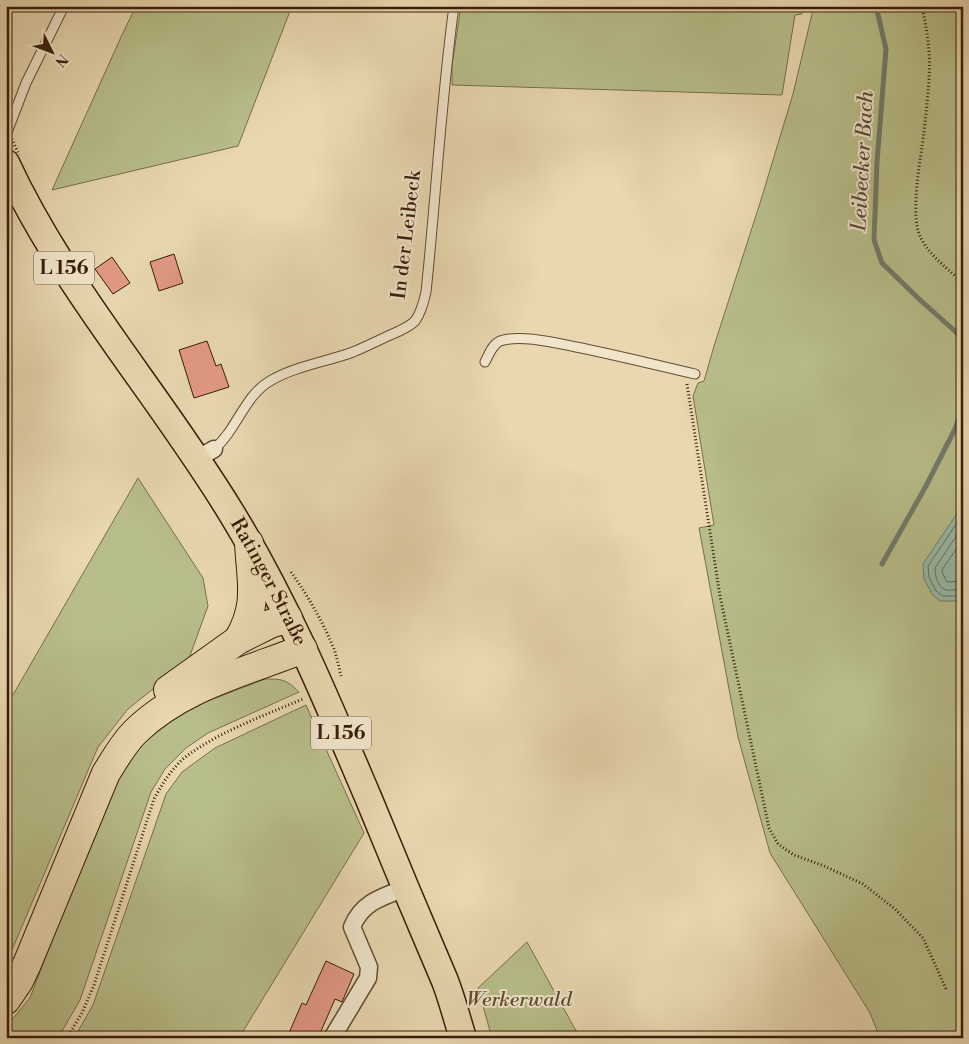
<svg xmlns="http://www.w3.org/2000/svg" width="969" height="1044" font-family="'Libre Bodoni',serif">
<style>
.green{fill:#b8be8a;stroke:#786e4a}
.water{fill:#97baa9;stroke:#717b69}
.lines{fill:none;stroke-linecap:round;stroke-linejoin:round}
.shore{stroke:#686c59;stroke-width:1}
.stream{stroke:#717b69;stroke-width:5}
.building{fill:#e29984;stroke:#381d09}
.lane-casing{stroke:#644c32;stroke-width:11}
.street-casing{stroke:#644c32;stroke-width:19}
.primary-casing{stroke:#381d09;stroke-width:29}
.highway-casing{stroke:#381d09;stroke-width:30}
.path{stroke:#381d09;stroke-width:3;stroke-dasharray:1 2.5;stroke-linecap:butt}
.lane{stroke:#f0e5cb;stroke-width:9}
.street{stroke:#f0e5cb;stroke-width:16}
.primary{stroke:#e8d7af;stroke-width:26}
.highway{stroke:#e8d7af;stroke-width:28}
.path-bridge{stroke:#381d09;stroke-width:3;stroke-dasharray:1 2.5;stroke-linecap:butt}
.labels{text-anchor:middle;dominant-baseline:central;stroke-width:4;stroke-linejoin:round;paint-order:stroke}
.shield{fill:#f0e5cb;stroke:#6f5943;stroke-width:1}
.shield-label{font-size:19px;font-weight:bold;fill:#381d09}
.street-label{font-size:20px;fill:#381d09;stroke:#f0e5cb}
.park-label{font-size:20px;font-style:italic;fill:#5e4d30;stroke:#f0e5cb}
.water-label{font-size:21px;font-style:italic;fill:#544c39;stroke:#f0e5cb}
</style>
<rect width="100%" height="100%" fill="#e8d7af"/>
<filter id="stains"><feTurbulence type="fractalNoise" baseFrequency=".004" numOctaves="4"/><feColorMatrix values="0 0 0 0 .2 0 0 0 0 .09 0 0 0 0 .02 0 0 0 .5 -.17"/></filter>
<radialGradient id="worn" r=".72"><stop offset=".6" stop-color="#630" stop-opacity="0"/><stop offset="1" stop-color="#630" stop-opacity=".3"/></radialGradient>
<!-- green -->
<g class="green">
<polygon points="136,6 292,6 238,146 52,190 121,37"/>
<polygon points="461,6 802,6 802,14 795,15 782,95 452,85 452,65"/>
<polygon points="813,6 963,6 963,1038 880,1038 870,1013 770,853 738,737 699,528 714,525 693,396 698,383 704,381 714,346 760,203 793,94 812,14"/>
<polygon points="138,478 203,578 208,606 188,661 128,709 98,747 6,964 6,707"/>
<path d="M265 679C282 679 286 679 299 692L208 733 186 748 165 769 151 792 80 1000 58 1038H6V1027L30 998 113 779 139 741 182 711Z"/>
<polygon points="306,705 364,833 239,1038 74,1038 93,1005 166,794 182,772 215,748"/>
<polygon points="527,942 580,1038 490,1038 490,1031 478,988"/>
</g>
<!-- water -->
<polygon class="water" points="963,504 963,599 954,601 940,601 932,594 924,579 923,564 958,512"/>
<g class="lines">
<!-- shore -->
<g class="shore">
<polyline points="963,514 928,566 929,577 936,591 943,596 953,596 963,595"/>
<path d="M963 526 935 568C935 575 937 587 946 590 951 591 957 589 963 588"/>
<polyline points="963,539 942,570 943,574 947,582 963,581"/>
</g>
<!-- stream -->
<g class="stream">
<polyline points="876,6 886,49 877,162 874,240 882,263 919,299 956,332 963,343"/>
<polyline points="882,564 926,486 955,429 963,406"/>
</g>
</g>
<!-- building -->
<g class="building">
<polygon points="174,254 183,283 159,291 150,262"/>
<polygon points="112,257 130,283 113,294 95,269"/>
<polygon points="207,341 216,366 221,364 229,387 194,398 179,350"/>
<polygon points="326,961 354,974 342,1002 335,999 318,1038 300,1038 289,1033 302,1003 306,1005"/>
</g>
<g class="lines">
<!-- lane casing -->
<g class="lane-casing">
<g id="lane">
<polyline points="6,135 26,83 64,6"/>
<path d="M485 362C489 354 492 345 500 341 520 334 556 343 576 347 616 355 656 365 695 374"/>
<path d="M214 449C237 430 244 396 270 381 295 366 326 362 353 352 365 347 377 341 388 336 397 332 408 328 415 321 421 313 424 301 426 292 436 197 441 101 454 6"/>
</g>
</g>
<!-- street casing -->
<g class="street-casing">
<g id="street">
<polyline points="197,459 214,449"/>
<path d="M332 1038 368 978 369 967 352 927C362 902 382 897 406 888"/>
</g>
</g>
<!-- primary casing -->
<g class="primary-casing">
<g id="primary">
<path id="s1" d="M6 163C65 290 160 395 232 514 287 604 327 701 368 797 381 828 393 858 406 889 419 920 432 950 445 981 452 999 457 1019 463 1038"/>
</g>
</g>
<!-- highway casing -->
<g class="highway-casing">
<g id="highway">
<path d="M238 640C259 605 251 582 249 543"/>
<polyline points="168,690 238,640 270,624 288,618"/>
<path d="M6 1000 19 981 27 964 106 773C115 759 123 744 135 732 181 687 245 672 303 649"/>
</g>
</g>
<!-- path -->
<g class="path">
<polyline points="798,6 798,9"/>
<path d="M922 6C927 31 931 54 929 79 928 96 926 114 924 132 921 157 909 217 921 238 929 255 949 270 963 283"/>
<polyline points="687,384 720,596 769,828 778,844 794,855 824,866 863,884 895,909 923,938 947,991"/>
<path d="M291 572C308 596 323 622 334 649 337 658 339 667 341 676"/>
<path d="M67 1038 82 1013 94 985 154 799C162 784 171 770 183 759 194 750 206 743 219 736 246 722 274 711 303 699"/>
</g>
<!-- lane -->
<use href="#lane" class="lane"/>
<!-- street -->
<use href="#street" class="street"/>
<!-- primary -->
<use href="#primary" class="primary"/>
<!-- highway -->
<use href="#highway" class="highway"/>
<!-- path-bridge -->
<polyline class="path-bridge" points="6,126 19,155"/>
</g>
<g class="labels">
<!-- shield labels -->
<g class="shield">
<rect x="34" y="251.5" width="60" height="33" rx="4"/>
<rect x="311" y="716.5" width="60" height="33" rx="4"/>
</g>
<g class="shield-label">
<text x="64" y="268">L 156</text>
<text x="341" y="733">L 156</text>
</g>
<!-- street labels -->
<g class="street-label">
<text transform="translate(407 235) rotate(-83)">In der Leibeck</text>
<text stroke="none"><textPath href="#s1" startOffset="495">Ratinger Straße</textPath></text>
</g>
<!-- park labels -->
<g class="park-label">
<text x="519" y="1000">Werkerwald</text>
</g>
<!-- water labels -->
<g class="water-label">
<text transform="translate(863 161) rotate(-87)">Leibecker Bach</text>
</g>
</g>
<!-- margin -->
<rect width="969" height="1044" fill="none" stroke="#e8d7af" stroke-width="25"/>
<rect x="8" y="8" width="954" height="1029" fill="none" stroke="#381d09" stroke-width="2.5"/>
<rect x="12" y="12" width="944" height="1019" fill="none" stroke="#381d09"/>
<!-- north arrow -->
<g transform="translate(52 52) rotate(132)" stroke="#f0e5cb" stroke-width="4" paint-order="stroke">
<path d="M0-4L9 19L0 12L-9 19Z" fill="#381d09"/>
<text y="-8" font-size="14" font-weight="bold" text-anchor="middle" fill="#381d09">N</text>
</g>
<rect width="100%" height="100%" filter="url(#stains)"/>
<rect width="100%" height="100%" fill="url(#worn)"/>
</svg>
